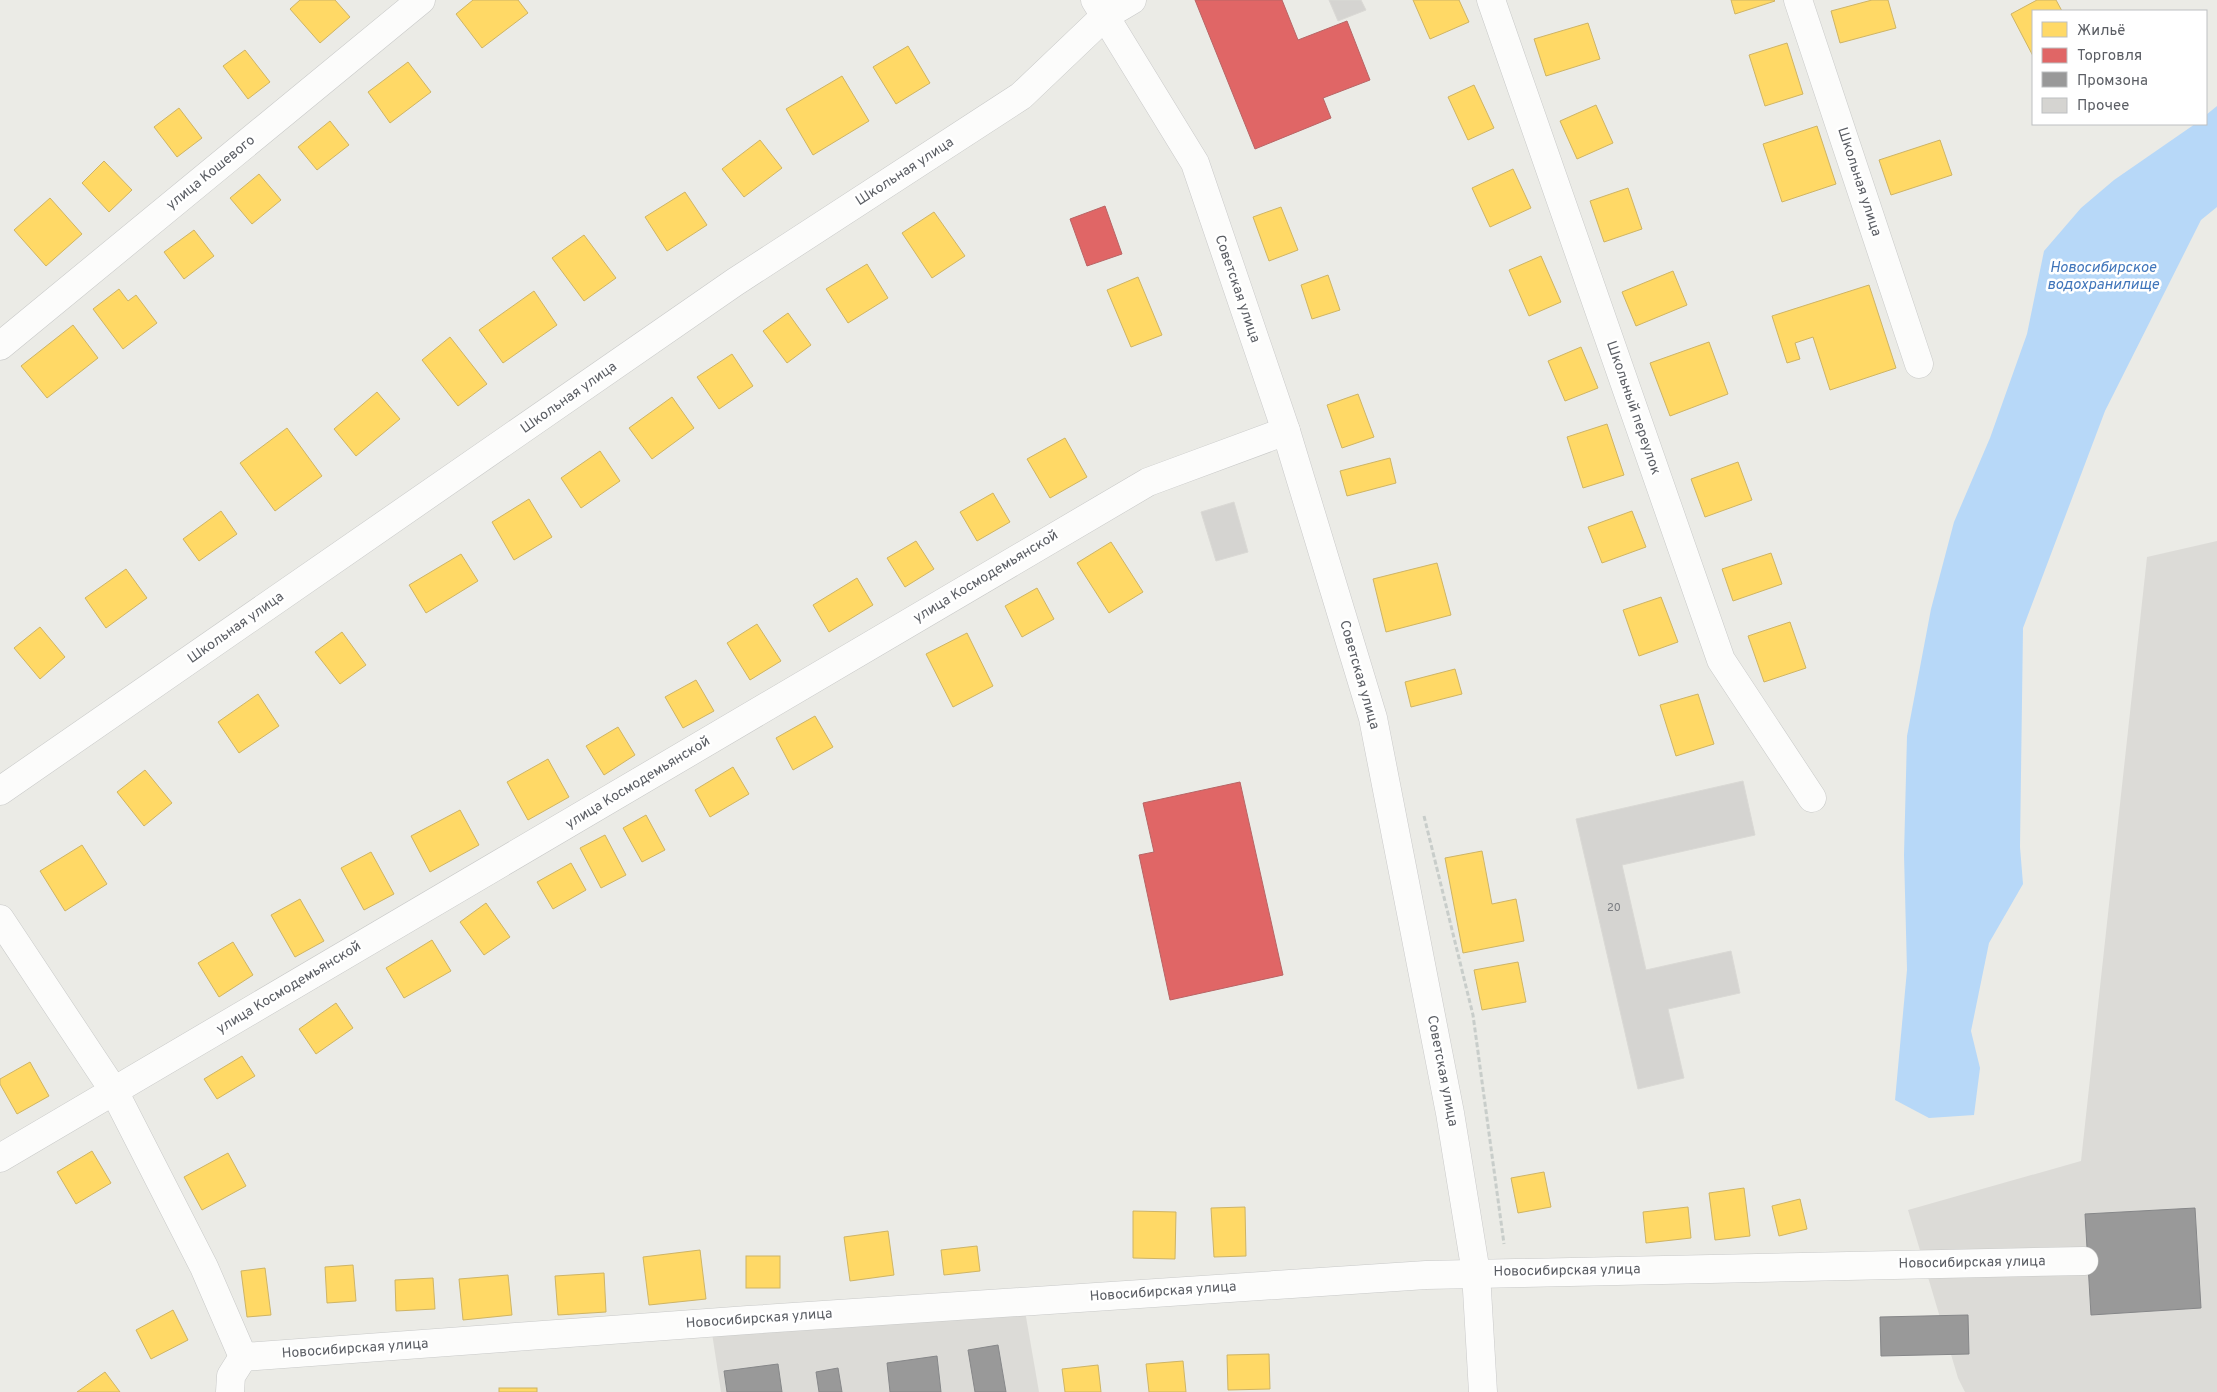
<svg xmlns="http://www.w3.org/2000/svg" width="2217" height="1392" font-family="Overpass,sans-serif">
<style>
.industrial{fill:#dcdbd7}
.water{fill:#b7d8f8}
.homes{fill:#ffd966;stroke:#ceb465}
.shops{fill:#e06666;stroke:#b86465}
.industry{fill:#999;stroke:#868789}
.building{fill:#d5d4d1;stroke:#dad9d5}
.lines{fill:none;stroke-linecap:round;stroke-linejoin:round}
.street-casing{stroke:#c8c9c8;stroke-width:29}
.secondary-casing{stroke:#c9c9c9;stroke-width:29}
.path{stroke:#c8cdca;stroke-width:3;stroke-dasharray:5 2.5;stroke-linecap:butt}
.street{stroke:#fcfcfb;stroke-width:28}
.secondary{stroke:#fcfcfb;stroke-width:28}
.labels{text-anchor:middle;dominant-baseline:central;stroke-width:5;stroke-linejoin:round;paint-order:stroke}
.number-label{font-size:11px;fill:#7a7c80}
.street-label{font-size:14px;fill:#5b5e64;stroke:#fff}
.water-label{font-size:15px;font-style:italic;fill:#4075ba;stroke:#fff}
</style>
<rect width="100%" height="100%" fill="#ebebe6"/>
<!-- industrial -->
<g class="industrial">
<polygon points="2217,541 2217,1392 1965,1392 1958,1378 1908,1210 2081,1161 2147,557"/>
<polygon points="1021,1288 1039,1392 721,1392 710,1320"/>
</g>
<!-- water -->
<polygon class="water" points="2217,106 2217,207 2201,220 2105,411 2023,628 2020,847 2023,884 1989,943 1971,1031 1980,1068 1974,1115 1929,1118 1895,1100 1907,970 1904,855 1907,736 1931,609 1954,522 1990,438 2027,334 2044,251 2081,208 2114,180 2195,124 2206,124 2206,115"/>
<!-- homes -->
<g class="homes">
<polygon points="300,0 335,0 350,17 320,43 290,9"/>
<polygon points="473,0 518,0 528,13 482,48 456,14"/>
<polygon points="1413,0 1459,0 1469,22 1430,39"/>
<polygon points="1731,0 1774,0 1775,1 1735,14"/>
<polygon points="1872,0 1888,0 1896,28 1840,43 1831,11"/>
<polygon points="2037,0 2056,0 2062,11 2033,11 2033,56 2011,14"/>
<polygon points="1588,23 1600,59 1546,76 1534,39"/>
<polygon points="1787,43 1803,94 1765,106 1749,55"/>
<polygon points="908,46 930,83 896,104 873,67"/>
<polygon points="245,50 270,82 248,99 223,66"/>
<polygon points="408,62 431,92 390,123 368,92"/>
<polygon points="842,76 869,121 813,155 786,109"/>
<polygon points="1474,85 1494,128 1468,140 1448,97"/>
<polygon points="1596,105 1613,143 1577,159 1560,121"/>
<polygon points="179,108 202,138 177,157 154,127"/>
<polygon points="330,121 349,145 317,170 298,147"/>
<polygon points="1817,126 1836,184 1782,202 1763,144"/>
<polygon points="760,140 782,168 744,197 722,169"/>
<polygon points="1940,140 1952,175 1891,195 1879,160"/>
<polygon points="104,161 132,190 109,212 82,183"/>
<polygon points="1513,169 1531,208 1490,227 1472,188"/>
<polygon points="259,174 281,200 252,224 230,198"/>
<polygon points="1628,188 1642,229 1604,242 1590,201"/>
<polygon points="685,192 707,225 667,251 645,217"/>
<polygon points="50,198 82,234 46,266 14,230"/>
<polygon points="1281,207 1298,250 1269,261 1253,217"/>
<polygon points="934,212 965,256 932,278 902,233"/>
<polygon points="194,230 214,256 184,279 164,252"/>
<polygon points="584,235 616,278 584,301 552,258"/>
<polygon points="1541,256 1561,302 1529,316 1509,270"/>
<polygon points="867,264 888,298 848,323 826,289"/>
<polygon points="1673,271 1687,305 1636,326 1622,292"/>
<polygon points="1328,275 1340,310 1312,319 1301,285"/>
<polygon points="1138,277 1162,335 1131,347 1107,290"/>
<polygon points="1869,285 1896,368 1830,390 1813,337 1795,343 1800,359 1787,363 1772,316"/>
<polygon points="119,289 128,301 136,295 157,323 123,349 93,309"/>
<polygon points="534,291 557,325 503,363 479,330"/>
<polygon points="788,313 811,345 787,363 763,331"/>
<polygon points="73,325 98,358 47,398 21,366"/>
<polygon points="450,337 487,384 458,406 422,360"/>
<polygon points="1709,342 1728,394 1670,416 1650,363"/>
<polygon points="1581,347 1598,388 1565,401 1548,361"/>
<polygon points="732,354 753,386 719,409 697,377"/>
<polygon points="377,392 400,419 356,456 334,429"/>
<polygon points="1358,394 1374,437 1342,448 1327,405"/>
<polygon points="672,397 694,428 652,459 629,428"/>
<polygon points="1607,424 1624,475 1583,488 1567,437"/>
<polygon points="287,428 322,476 275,511 240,463"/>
<polygon points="1065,438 1087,477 1050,498 1027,459"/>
<polygon points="600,451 620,481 581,508 561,478"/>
<polygon points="1390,458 1396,483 1347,496 1340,471"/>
<polygon points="1738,462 1752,500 1705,517 1691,479"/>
<polygon points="993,493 1010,522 977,541 960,512"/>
<polygon points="529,499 552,537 514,560 492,522"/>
<polygon points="221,511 237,534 199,561 183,539"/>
<polygon points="1632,511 1646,547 1602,563 1588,527"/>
<polygon points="916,541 934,569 905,587 887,558"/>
<polygon points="1111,542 1143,592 1109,613 1077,563"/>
<polygon points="1771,553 1782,584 1733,601 1722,569"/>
<polygon points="461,554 478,581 426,613 409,585"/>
<polygon points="1437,563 1451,615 1386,632 1373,579"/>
<polygon points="126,569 147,598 106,628 85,598"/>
<polygon points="857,578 873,605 829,632 813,605"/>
<polygon points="1037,588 1054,619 1022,637 1005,606"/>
<polygon points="1661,597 1678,642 1639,656 1623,610"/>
<polygon points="1790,622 1806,668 1764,682 1748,636"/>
<polygon points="757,624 781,661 750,680 727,643"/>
<polygon points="40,627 65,657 40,679 14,648"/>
<polygon points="342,632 366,665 340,684 315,652"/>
<polygon points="967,633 993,686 953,707 926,654"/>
<polygon points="1455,669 1462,694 1411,707 1405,682"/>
<polygon points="696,680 714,711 683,728 665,697"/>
<polygon points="258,694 279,726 239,753 218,722"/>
<polygon points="1698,694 1714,744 1676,756 1660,705"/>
<polygon points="815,716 833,747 793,770 776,738"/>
<polygon points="618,727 635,755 604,775 586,746"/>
<polygon points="548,759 569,797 528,820 507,782"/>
<polygon points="733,767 749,794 710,817 695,790"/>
<polygon points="145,770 172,803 144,826 117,792"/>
<polygon points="460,810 479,845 430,872 411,836"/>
<polygon points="646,815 665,850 642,862 623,828"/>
<polygon points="605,835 626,875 601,888 580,848"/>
<polygon points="82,845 107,884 65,911 40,871"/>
<polygon points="1482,851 1492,904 1516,899 1524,941 1463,953 1445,858"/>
<polygon points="371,852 394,894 364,910 341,868"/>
<polygon points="571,863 586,890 553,909 537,882"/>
<polygon points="300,899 324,941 295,957 271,915"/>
<polygon points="486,903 510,937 484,955 460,922"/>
<polygon points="432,940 451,971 404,998 386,968"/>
<polygon points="233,942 253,975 219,997 198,963"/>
<polygon points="1518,962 1526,1002 1482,1010 1474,970"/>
<polygon points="336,1003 353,1028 316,1054 299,1029"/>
<polygon points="242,1056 255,1076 217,1099 204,1079"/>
<polygon points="30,1062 49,1096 17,1114 0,1084 0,1079"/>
<polygon points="92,1151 111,1183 76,1204 57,1172"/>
<polygon points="228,1153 246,1186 202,1210 184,1177"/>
<polygon points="1544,1172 1551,1207 1518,1213 1511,1178"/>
<polygon points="1744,1188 1750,1236 1715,1240 1709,1193"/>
<polygon points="1800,1199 1807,1229 1779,1236 1772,1206"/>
<polygon points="1245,1207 1246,1256 1214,1257 1211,1208"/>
<polygon points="1688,1207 1691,1238 1646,1243 1643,1212"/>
<polygon points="1133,1211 1176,1212 1175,1259 1133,1258"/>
<polygon points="888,1231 894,1275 850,1281 844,1237"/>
<polygon points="977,1246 980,1271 944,1275 941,1250"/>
<polygon points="700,1250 706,1299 649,1305 643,1257"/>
<rect x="746" y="1256" width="34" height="32"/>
<polygon points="353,1265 356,1301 327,1303 325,1267"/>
<polygon points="265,1268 271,1315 247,1317 241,1271"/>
<polygon points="604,1273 606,1312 558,1315 555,1276"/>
<polygon points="508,1275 512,1315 463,1320 459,1279"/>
<polygon points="433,1278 435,1309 396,1311 395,1280"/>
<polygon points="173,1310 188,1340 151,1359 136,1330"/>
<polygon points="1269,1354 1270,1389 1228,1390 1227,1355"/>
<polygon points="1183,1361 1186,1392 1149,1392 1146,1364"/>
<polygon points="1098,1365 1101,1392 1065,1392 1062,1369"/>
<polygon points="105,1372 120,1392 77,1392"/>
<rect x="499" y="1388" width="38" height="4"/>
</g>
<!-- shops -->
<g class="shops">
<polygon points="1195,0 1282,0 1298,40 1347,21 1370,80 1323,98 1331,118 1255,149"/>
<polygon points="1105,206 1122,254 1087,266 1070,219"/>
<polygon points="1240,782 1283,975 1170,1000 1139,855 1154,852 1143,803"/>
</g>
<!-- industry -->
<g class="industry">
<polygon points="2195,1208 2201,1308 2091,1315 2085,1214"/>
<polygon points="1968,1315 1969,1354 1881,1356 1880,1317"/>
<polygon points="998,1345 1006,1392 975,1392 968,1350"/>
<polygon points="937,1356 941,1392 890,1392 887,1363"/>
<polygon points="778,1364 782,1392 727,1392 724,1371"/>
<polygon points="838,1368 842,1392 819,1392 816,1372"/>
</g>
<!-- building -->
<g class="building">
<polygon points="1329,0 1361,0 1366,10 1338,21"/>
<polygon points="1234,502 1248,552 1216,561 1201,512"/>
<polygon points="1743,781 1755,835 1622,865 1646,970 1731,951 1740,993 1668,1009 1684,1078 1638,1089 1576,819"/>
</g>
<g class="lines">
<!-- street casing -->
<g class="street-casing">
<g id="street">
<polyline points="1491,0 1721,660 1812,798"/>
<polyline points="1798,0 1919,364"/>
<polyline points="0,346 421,0"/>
<polyline points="0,791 735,282 1021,96 1105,16 1132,0"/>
<polyline points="0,919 114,1091 204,1267 243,1357"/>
<polyline points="0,1158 1148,482 1286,431"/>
<polyline points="243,1357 748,1320 1426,1275 2084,1261"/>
<polyline points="230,1392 231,1376 243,1357"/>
</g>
</g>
<!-- secondary casing -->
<g class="secondary-casing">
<polyline id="secondary" points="1095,0 1195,163 1286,431 1373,718 1450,1113 1476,1273 1483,1392"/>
</g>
<!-- path -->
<polyline class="path" points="1424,816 1473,1015 1504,1244"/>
<!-- street -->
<use href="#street" class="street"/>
<!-- secondary -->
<use href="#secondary" class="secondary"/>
</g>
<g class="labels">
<!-- number labels -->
<g class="number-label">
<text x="1614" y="908">20</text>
</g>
<!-- street labels -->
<g class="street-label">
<text transform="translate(905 172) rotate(-33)">Школьная улица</text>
<text transform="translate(211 173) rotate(-39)">улица Кошевого</text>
<text transform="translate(1859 182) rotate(72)">Школьная улица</text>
<text transform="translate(1237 289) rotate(71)">Советская улица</text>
<text transform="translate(569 398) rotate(-35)">Школьная улица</text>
<text transform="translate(1633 408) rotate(71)">Школьный переулок</text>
<text transform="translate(986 577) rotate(-31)">улица Космодемьянской</text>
<text transform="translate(236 628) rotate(-35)">Школьная улица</text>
<text transform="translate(1359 675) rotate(74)">Советская улица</text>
<text transform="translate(638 783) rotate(-31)">улица Космодемьянской</text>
<text transform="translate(289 988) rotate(-31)">улица Космодемьянской</text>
<text transform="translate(1442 1071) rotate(79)">Советская улица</text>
<text transform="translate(1972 1263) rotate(-1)">Новосибирская улица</text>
<text transform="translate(1567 1271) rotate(-1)">Новосибирская улица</text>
<text transform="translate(1163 1292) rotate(-4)">Новосибирская улица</text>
<text transform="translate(759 1319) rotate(-4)">Новосибирская улица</text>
<text transform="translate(355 1349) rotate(-4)">Новосибирская улица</text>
</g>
<!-- water labels -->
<g class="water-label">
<text x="2103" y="268">Новосибирское<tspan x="2103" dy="17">водохранилище</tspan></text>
</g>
</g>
<!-- legend -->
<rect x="2032" y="10" width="175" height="115" fill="#ffffff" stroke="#bdbfc1"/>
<rect x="2042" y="22" width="25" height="15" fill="#ffd966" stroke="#bdbfc1"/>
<text x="2077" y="35" font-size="15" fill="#5b5e64">Жильё</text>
<rect x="2042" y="48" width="25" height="15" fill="#e06666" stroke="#bdbfc1"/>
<text x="2077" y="60" font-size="15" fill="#5b5e64">Торговля</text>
<rect x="2042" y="72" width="25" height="15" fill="#999999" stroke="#bdbfc1"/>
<text x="2077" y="85" font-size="15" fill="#5b5e64">Промзона</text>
<rect x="2042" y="98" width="25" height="15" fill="#d5d4d1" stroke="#bdbfc1"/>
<text x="2077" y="110" font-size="15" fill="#5b5e64">Прочее</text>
</svg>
